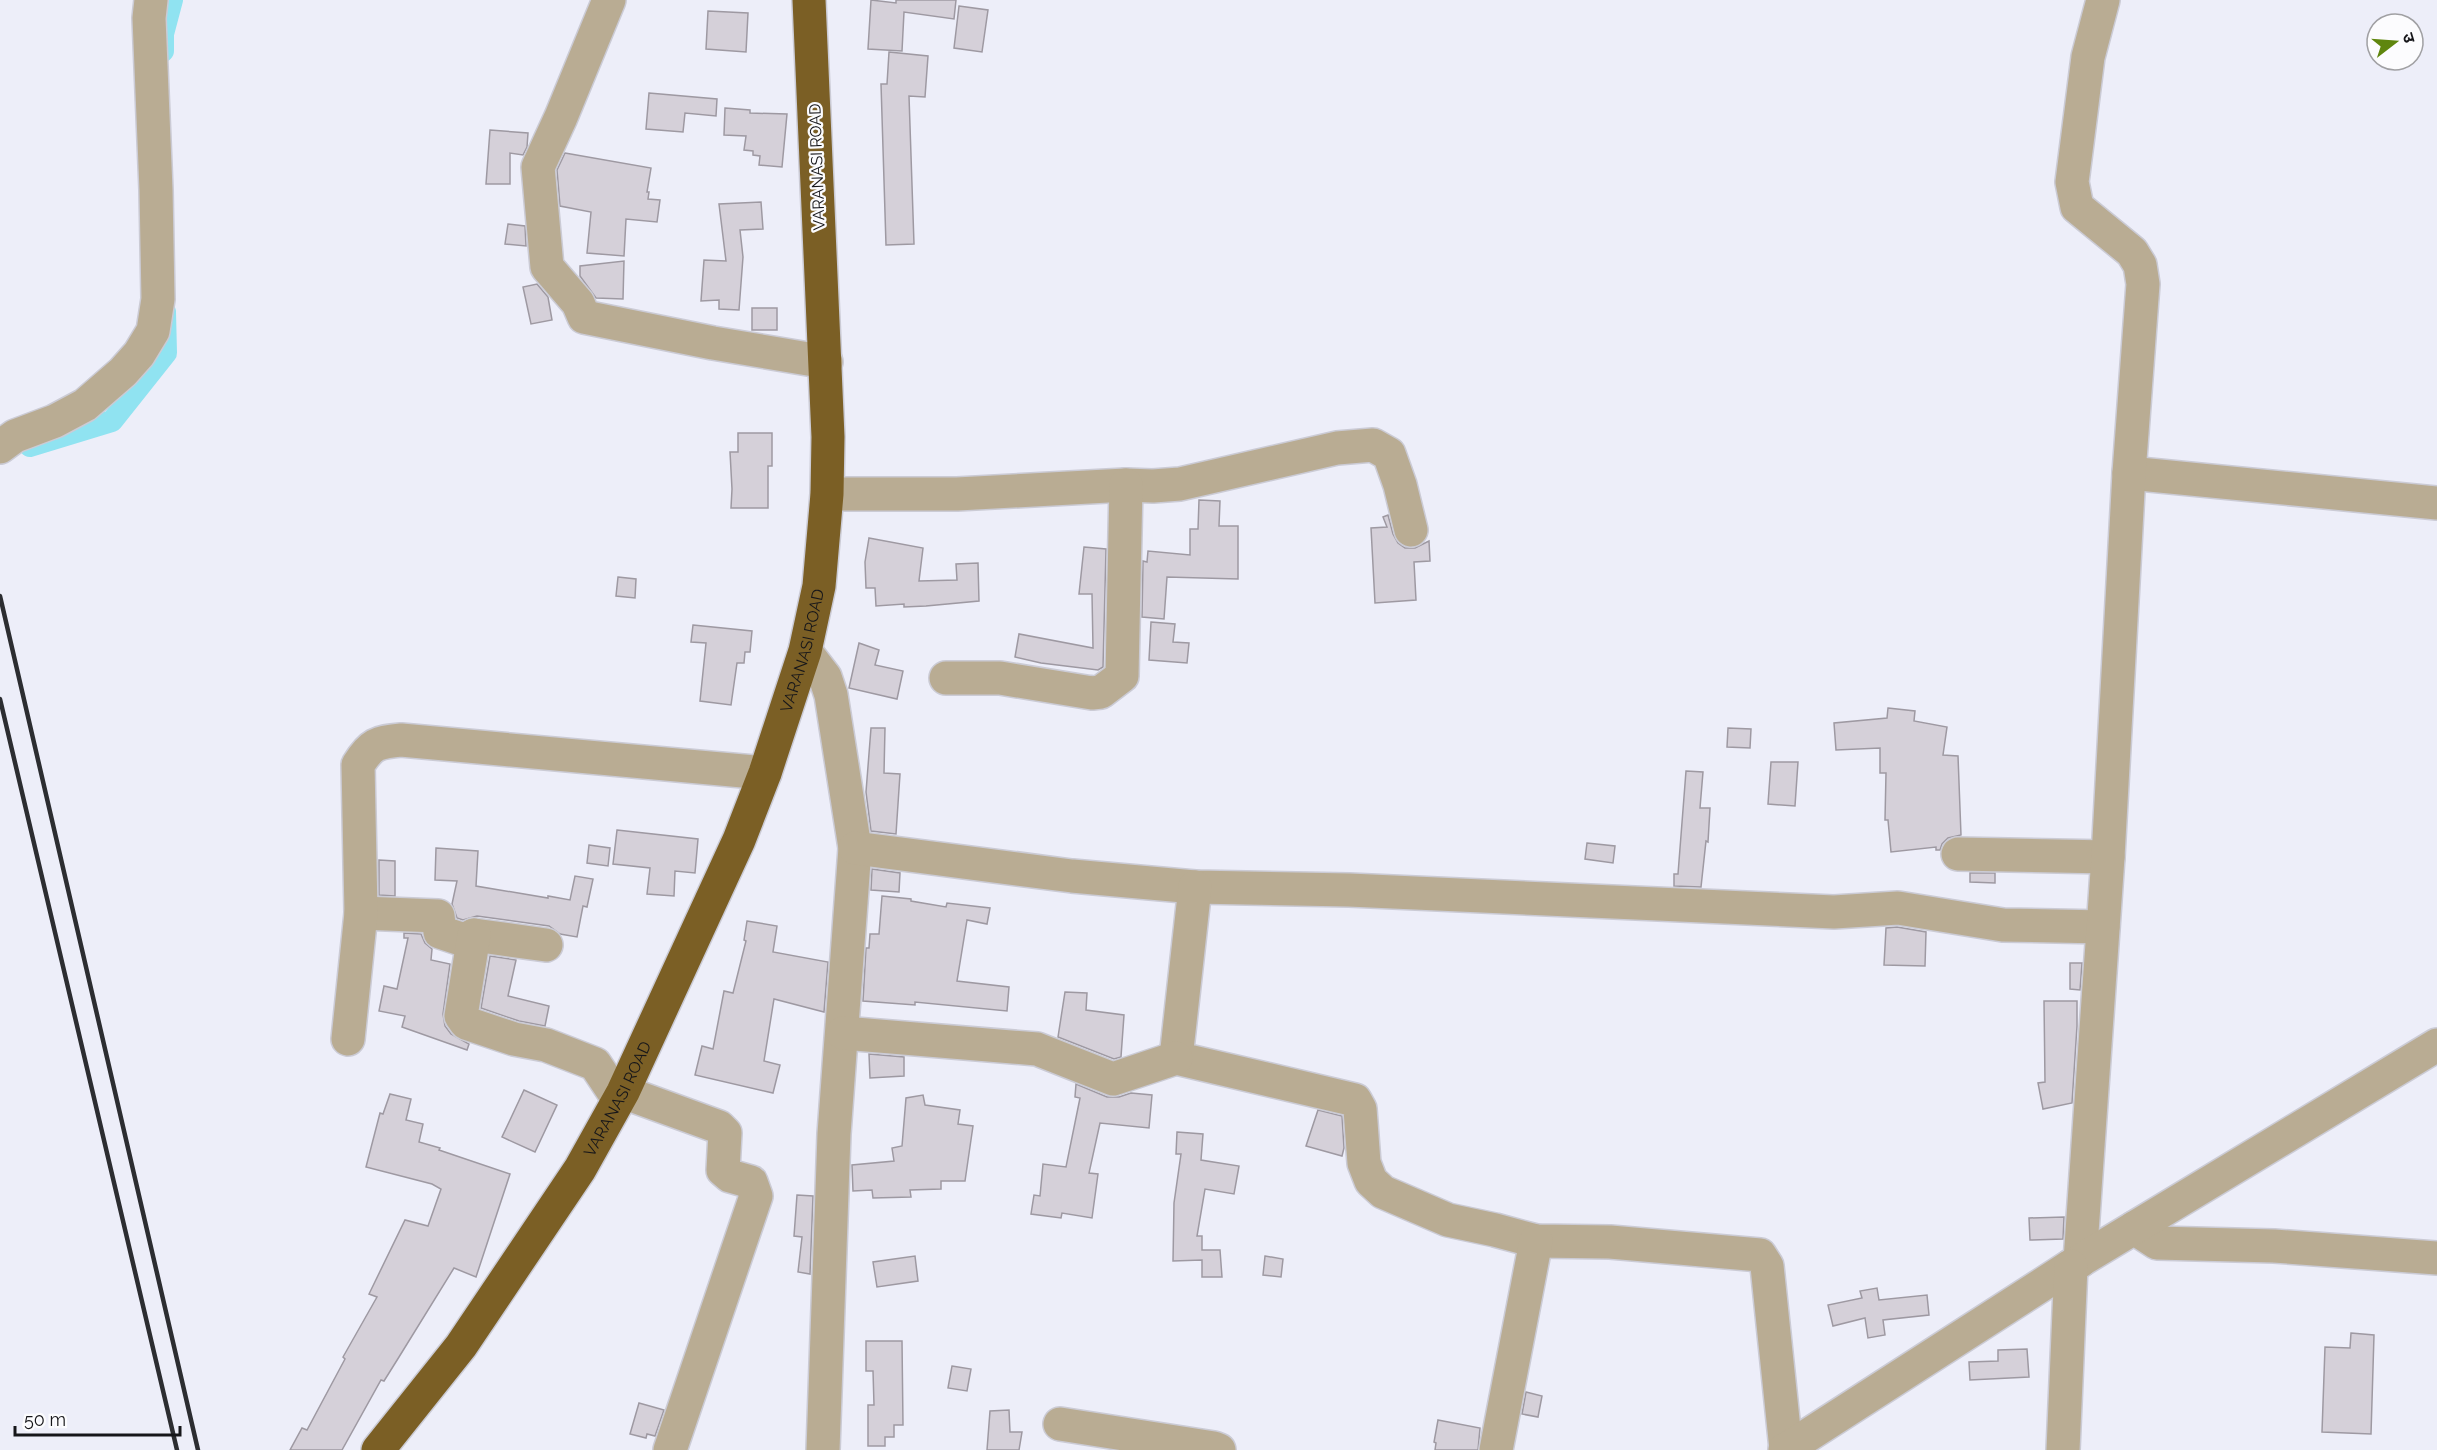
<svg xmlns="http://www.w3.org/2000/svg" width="2437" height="1450" font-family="Raleway,'Noto Sans Devanagari',sans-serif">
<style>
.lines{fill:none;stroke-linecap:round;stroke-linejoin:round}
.canal{stroke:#90e3f1;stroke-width:22}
.building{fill:#d5d0d9;stroke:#9e99a2;stroke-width:1.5}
.minor-casing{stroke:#cbcbd5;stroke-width:36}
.highway-casing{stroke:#cbcbd5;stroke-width:36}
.minor{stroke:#b9ac93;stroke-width:33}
.highway{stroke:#7b5f25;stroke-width:33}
.rail{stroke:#2c2d31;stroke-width:4.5}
.labels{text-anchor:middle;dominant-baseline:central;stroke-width:4.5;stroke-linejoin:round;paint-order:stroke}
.street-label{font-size:16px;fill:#16161a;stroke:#fcfcfe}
</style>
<rect width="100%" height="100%" fill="#edeef9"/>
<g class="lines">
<!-- canal -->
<g class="canal">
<polyline points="163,51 163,34 172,0"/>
<polyline points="30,446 112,421 166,353 165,312"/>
</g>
</g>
<!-- building -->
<g class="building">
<polygon points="871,0 896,3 896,0 956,0 954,19 904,12 902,51 868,49"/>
<polygon points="959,6 988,10 982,52 954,48"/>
<polygon points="708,11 748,13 746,52 706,49"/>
<polygon points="889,52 928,56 925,97 909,96 914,244 886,245 881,84 887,84"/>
<polygon points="649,93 717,99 716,116 685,113 683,132 646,129"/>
<polygon points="725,108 750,110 750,113 787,114 782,167 759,165 760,156 753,155 753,151 744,150 746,136 724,135"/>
<polygon points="490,130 528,133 527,147 523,155 510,153 510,184 486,184"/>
<polygon points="565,153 651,168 647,192 649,192 648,199 660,200 657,222 626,219 624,256 587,253 591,212 560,206 557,170"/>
<polygon points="761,202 763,229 740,230 743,257 739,310 719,309 719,300 701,301 704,260 726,261 719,204"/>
<polygon points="508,224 525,226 526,246 505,244"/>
<polygon points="624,261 623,299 596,298 580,276 580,266"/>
<polygon points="537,284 548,297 552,320 531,324 523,287"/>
<rect x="752" y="308" width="25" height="22"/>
<polygon points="738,433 772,433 772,466 768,466 768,508 731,508 732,489 730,452 738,452"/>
<polygon points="1199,500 1220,501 1219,526 1238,526 1238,579 1167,577 1164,619 1142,617 1143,561 1147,562 1148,551 1190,555 1190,529 1198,529"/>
<polygon points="1388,515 1393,534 1398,543 1405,548 1415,548 1429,541 1430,561 1414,562 1416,600 1375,603 1371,528 1387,527 1383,517"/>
<polygon points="869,538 923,548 919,581 957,580 956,564 978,563 979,601 926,606 904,607 904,604 876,606 875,588 866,588 865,562"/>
<polygon points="1084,547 1106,549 1103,667 1098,670 1041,663 1015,657 1019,634 1093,648 1092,594 1079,594"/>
<polygon points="618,577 636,579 635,598 616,596"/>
<polygon points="1151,622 1175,624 1173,642 1189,643 1187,663 1149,660"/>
<polygon points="693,625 752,631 750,652 745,652 744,663 737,663 731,705 700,701 706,643 691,642"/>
<polygon points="859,643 879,650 875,665 903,671 897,699 849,688"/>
<polygon points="1888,708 1915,711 1914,721 1947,727 1943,755 1958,756 1961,835 1948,838 1942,844 1940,850 1936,850 1936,847 1891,852 1888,820 1885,820 1886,773 1880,773 1880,748 1836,750 1834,723 1887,718"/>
<polygon points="871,728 885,728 884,773 900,774 896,834 871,831 866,792"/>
<polygon points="1728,728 1751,729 1750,748 1727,747"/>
<polygon points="1771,762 1798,762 1795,806 1768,804"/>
<polygon points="1686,771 1703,772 1700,808 1710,808 1708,842 1706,841 1701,887 1674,886 1674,874 1678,874"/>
<polygon points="617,830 698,839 695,873 675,871 674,896 647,894 650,868 613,864"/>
<polygon points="1587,843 1615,846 1613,863 1585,859"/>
<polygon points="589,845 610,848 608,866 587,863"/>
<polygon points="436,848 478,851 476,886 548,898 548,896 570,900 575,876 593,879 587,907 583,906 577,937 560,934 549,926 477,916 463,920 457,918 452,904 457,881 435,880"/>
<polygon points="379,860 395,861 395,896 379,895"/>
<polygon points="872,869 900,873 899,892 871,890"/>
<polygon points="1970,873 1995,873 1995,883 1970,882"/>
<polygon points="882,896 911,899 911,901 946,907 947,903 990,908 987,924 967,920 957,981 1009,987 1007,1011 915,1002 915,1005 863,1001 866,948 869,948 870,934 879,934"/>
<polygon points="747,921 777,926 773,952 828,962 824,1012 774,999 764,1061 780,1065 773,1093 695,1075 702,1046 713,1049 724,991 733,993 746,941 744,940"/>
<polygon points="1897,927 1926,932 1925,966 1884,965 1886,928"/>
<polygon points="404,933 421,934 425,943 432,949 431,960 450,964 443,1014 445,1026 451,1034 469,1044 467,1050 402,1027 405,1016 379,1011 384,986 397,989 408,938 404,938"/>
<polygon points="490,956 516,960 508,996 549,1006 545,1026 519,1021 481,1008"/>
<polygon points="2070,963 2082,963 2080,990 2070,989"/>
<polygon points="1065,992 1087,993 1086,1010 1124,1015 1121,1057 1114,1059 1058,1037"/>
<polygon points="2044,1001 2077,1001 2077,1026 2072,1103 2043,1109 2038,1083 2045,1082"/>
<polygon points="869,1054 904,1057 904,1076 870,1078"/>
<polygon points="1076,1084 1107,1097 1119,1097 1131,1093 1152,1095 1149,1128 1100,1123 1089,1173 1098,1174 1092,1218 1062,1213 1061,1218 1031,1214 1034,1195 1040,1196 1043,1164 1066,1167 1080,1098 1075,1097"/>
<polygon points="524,1090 557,1105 535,1152 502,1137"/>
<polygon points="390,1094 411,1099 406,1120 423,1124 419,1142 440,1148 439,1150 510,1174 476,1277 454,1268 399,1357 384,1381 381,1380 342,1450 290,1450 302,1428 307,1430 345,1359 343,1357 377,1297 369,1294 405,1220 428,1226 441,1189 432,1184 366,1167 380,1113 383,1114"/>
<polygon points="923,1095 925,1105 960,1110 958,1124 973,1126 965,1181 941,1181 941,1189 910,1190 911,1197 873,1198 872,1190 853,1191 852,1165 894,1161 892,1148 902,1146 906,1098"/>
<polygon points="1318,1110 1342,1116 1344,1148 1342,1156 1306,1146"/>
<polygon points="1177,1132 1203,1134 1201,1160 1239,1166 1234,1194 1205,1189 1197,1236 1202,1236 1202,1250 1220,1250 1222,1277 1202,1277 1202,1260 1173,1261 1174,1203 1181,1154 1176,1154"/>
<polygon points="797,1195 813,1196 810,1274 798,1272 802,1237 794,1236"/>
<polygon points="2064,1217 2063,1239 2030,1240 2029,1218"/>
<polygon points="915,1256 918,1281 877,1287 873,1262"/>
<polygon points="1265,1256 1283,1259 1281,1277 1263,1275"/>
<polygon points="1877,1288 1879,1300 1927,1295 1929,1315 1883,1320 1885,1335 1868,1338 1865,1318 1833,1326 1828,1305 1862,1298 1860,1291"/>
<polygon points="2351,1333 2374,1335 2371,1434 2322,1432 2325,1347 2350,1348"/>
<polygon points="866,1341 902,1341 903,1425 894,1425 894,1437 885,1437 885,1446 868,1446 868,1405 874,1405 873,1371 866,1371"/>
<polygon points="2027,1349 2029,1377 1970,1380 1969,1362 1998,1361 1998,1350"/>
<polygon points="952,1366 971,1369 967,1391 948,1388"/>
<polygon points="1526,1392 1542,1396 1538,1417 1522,1414"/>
<polygon points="639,1403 664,1410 655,1436 647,1434 646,1438 630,1434"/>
<polygon points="1009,1410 1010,1432 1022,1432 1019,1450 987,1450 990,1411"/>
<polygon points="1438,1420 1480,1428 1478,1450 1435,1450 1436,1443 1434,1442"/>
</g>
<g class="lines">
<!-- minor casing -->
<g class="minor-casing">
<g id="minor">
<polyline points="609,0 561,117 538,167 547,267 578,303 584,317 713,343 826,362"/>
<polyline points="0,447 15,436 55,421 85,405 123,372 139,354 153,331 158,299 156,190 149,18 151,0"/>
<polyline points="2129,473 2437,503"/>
<polyline points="827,494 957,494 1126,485 1153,486 1180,484 1337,448 1373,445 1389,454 1400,485 1411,530"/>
<polyline points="805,651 825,677 831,695 855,848 834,1134 823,1450"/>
<polyline points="946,678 1000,678 1092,693 1101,692 1122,676 1126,485"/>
<polyline points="855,848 1072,876 1195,887 1349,890 1834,912 1898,908 2003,925 2103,927"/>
<polyline points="1958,854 2108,857"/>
<polyline points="1195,887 1176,1058 1355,1100 1360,1109 1364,1163 1371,1181 1383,1192 1448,1220 1495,1230 1536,1241 1610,1242 1760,1255 1767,1266 1786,1449"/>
<polyline points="361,913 438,916 440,932 464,940 474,935 546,945"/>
<polyline points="474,935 461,1016 466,1023 514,1039 546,1045 595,1064 619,1100"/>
<polyline points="843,1033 1037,1049 1113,1079 1176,1058"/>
<path d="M348 1039 361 913 358 765C371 744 377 742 401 740L765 773"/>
<polyline points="623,1092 719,1127 725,1133 723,1170 730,1176 751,1182 756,1196 670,1450"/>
<polyline points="2134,1228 2157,1243 2274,1246 2437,1258"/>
<polyline points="2080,1261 2108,857 2129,473 2143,284 2140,265 2132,252 2077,207 2072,182 2088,57 2103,0"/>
<polyline points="1060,1424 1214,1448 1219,1450"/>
<polyline points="1496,1450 1536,1241"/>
<polyline points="1785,1450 2071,1266 2437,1045"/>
<polyline points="2063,1450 2071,1266"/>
</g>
</g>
<!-- highway casing -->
<g class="highway-casing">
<g id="highway">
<path id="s1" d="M378 1450 461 1346 580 1169 623 1092 739 840 765 773 805 651 819 586 827 494 828 437 809 0"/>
</g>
</g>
<!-- minor -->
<use href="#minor" class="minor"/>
<!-- highway -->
<use href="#highway" class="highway"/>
<!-- rail -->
<g class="rail">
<polyline points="0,596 198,1450"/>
<polyline points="0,699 177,1450"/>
</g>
</g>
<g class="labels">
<!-- street labels -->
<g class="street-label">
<text transform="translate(817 167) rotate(-92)">VARANASI ROAD</text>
<text stroke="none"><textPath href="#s1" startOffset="912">VARANASI ROAD</textPath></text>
<text stroke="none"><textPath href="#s1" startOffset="426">VARANASI ROAD</textPath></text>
</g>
</g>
<!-- north arrow -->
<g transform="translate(2395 42) rotate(73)"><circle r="28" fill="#fcfcfe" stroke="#a0a0a3" stroke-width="1.5"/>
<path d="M0-4.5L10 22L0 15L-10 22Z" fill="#5f860e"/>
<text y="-9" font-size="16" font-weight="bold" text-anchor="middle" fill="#16161a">उ</text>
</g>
<!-- scale -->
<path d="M15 1426v9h165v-9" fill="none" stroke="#16161a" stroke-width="3"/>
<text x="24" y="1426" font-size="18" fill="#16161a" stroke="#fcfcfe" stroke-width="4.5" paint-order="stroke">50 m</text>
</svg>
